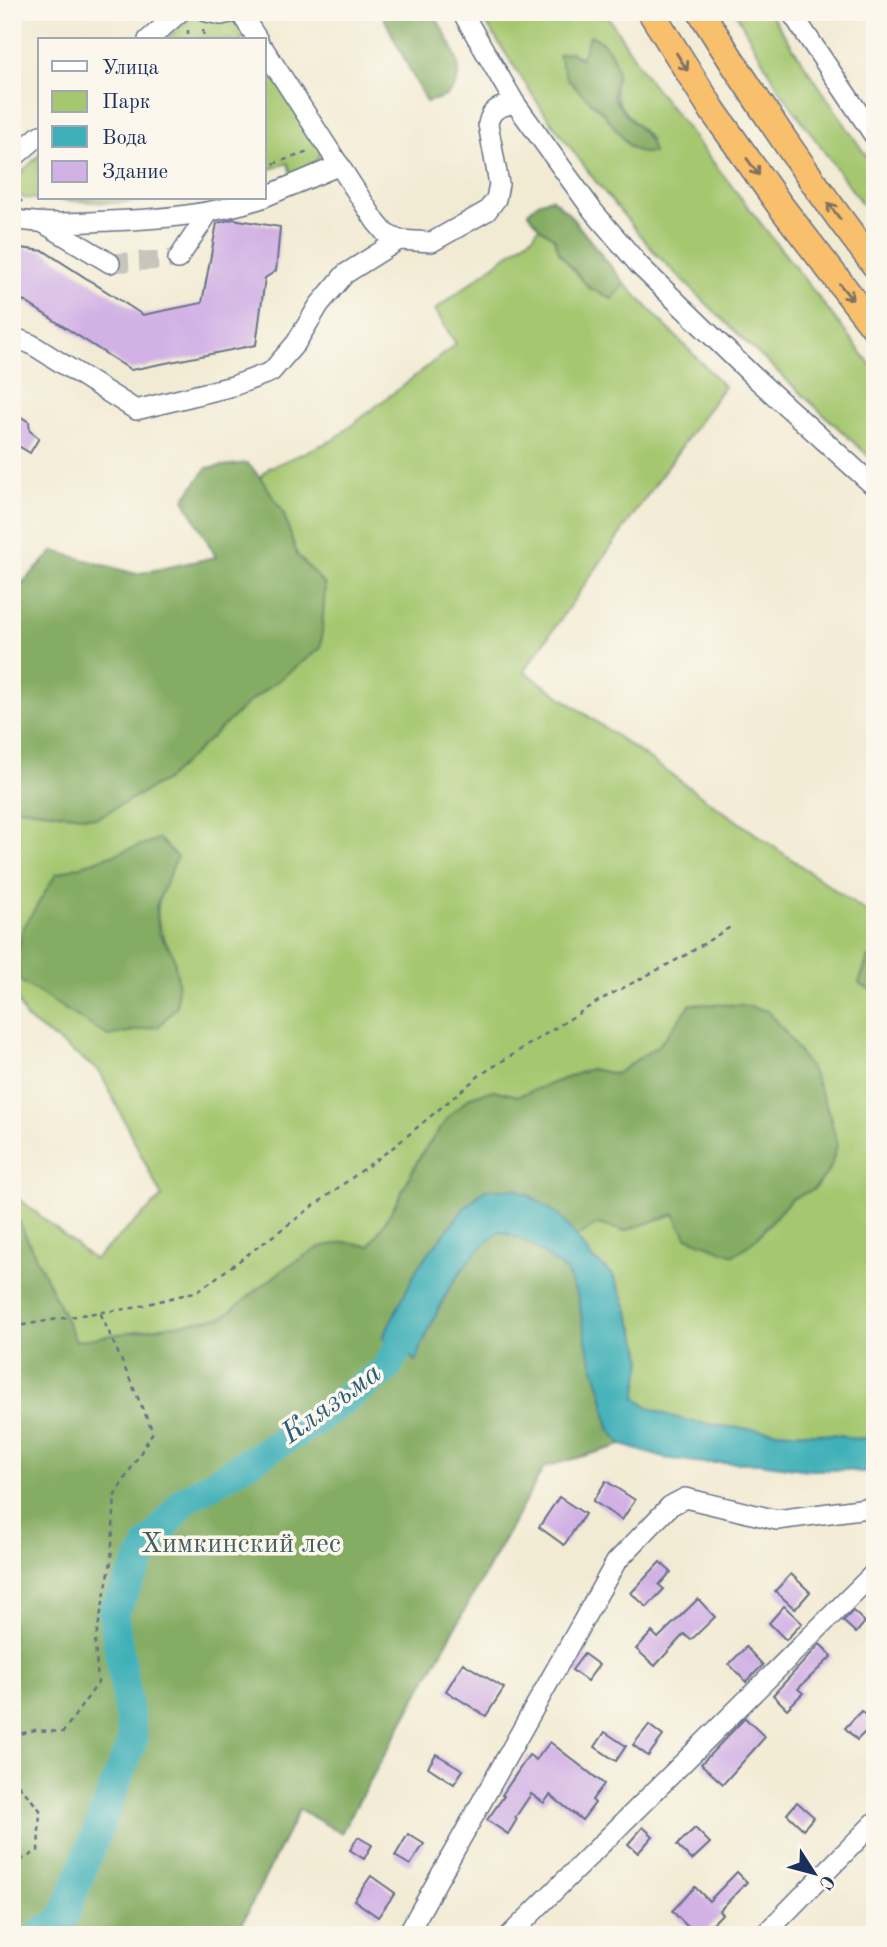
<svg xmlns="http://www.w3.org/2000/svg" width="887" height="1947" font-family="'Old Standard TT',serif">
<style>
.green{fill:#a5c770;stroke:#607b67;stroke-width:2;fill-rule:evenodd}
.forest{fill:#84ac62;stroke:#506e60;stroke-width:2}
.water{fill:#40b0b8;stroke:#2e708b;stroke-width:2}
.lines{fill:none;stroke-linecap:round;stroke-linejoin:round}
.river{stroke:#40b0b8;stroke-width:30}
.building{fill:#d2b2e5}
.minor-tunnel{stroke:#c7c5bc;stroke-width:19;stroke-dasharray:19 10;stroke-linecap:butt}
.minor-casing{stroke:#667187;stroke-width:22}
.highway-casing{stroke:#667187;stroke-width:29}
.path{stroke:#667187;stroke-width:2.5;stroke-dasharray:5 5;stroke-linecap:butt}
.minor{stroke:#fff;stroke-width:19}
.highway{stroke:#f8bf6c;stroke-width:26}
.oneway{stroke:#7e7064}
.labels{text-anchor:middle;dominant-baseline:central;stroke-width:7;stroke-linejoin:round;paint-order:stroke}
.park-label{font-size:28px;fill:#445d63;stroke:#fbf7ec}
.water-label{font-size:30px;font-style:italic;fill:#285c7e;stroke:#fbf7ec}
</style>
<rect width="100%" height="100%" fill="#fbf7ec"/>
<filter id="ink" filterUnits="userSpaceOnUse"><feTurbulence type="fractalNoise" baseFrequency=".0143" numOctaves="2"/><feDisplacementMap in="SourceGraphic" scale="14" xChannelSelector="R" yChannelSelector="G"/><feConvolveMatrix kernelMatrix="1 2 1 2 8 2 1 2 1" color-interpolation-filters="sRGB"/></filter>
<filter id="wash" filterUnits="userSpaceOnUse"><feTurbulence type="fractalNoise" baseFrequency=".00686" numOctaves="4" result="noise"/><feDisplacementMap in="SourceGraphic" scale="28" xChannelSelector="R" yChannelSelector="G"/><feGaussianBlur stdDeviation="1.57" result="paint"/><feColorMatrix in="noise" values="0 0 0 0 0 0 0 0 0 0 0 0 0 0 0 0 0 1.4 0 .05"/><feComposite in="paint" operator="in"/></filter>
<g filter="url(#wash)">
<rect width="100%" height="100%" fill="#f2ebd4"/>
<!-- green -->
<g class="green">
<path d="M479 12H605L646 76 875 370V462L750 346 656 254 596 182 541 108ZM570 52 617 75C607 103 633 120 651 140L630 147 605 115 568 80Z"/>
<polygon points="735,12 769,12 875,169 875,222 779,89"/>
<polygon points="203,19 237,21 247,36 241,40 165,40 188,20"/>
<path d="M264 61 321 147C321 165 306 169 291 175L288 163 264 171Z"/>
<path d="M40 154V198H186V201L183 199 110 203 23 198 15 188C17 173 30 165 40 154Z"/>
<path d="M539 227 554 238 560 254 612 299 625 284 724 386 524 671 875 918V956L868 958 859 983 875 992V1437L853 1439 841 1435C790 1431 672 1431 635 1399L642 1360 640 1347 623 1297 612 1274 592 1258 576 1237 598 1224 624 1231 674 1214 754 1241 791 1199 815 1189 830 1169 831 1119 812 1073 784 1030 691 1004 660 1044 616 1074 590 1069 518 1096 493 1090 420 1156 397 1202 370 1246C333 1240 315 1247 286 1268L609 1428 622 1445 544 1467 341 1833 299 1809 236 1935H12V1193L94 1260 162 1197 100 1072 26 1018 12 989V807L97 818 320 648 325 585 297 555 283 512 260 477 269 468 333 440 456 344 435 310 534 235ZM176 857C159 900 146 912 173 954L56 874Z"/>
</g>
<!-- forest -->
<g class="forest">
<path d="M381 12H433C445 36 475 72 447 95 442 99 432 100 426 102Z"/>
<path d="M590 35C606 42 615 55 617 73 617 82 610 90 615 100 626 121 648 128 653 153H641L630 147 605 115 568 80 558 55 570 52 581 59Z"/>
<polygon points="551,198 568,213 625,284 612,299 589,288 560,254 554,238 539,227 528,212 538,203"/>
<polygon points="247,463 260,477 283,512 297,555 325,585 321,648 248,703 166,780 97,818 12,807 12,596 15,590 54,551 136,574 216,557 184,499 207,468"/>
<polygon points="159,839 177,857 156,906 159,933 173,954 178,980 177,1006 159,1026 108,1036 20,981 17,955 22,930 56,874"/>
<polygon points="875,956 875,992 859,983 868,958"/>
<path d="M691 1004 742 1005 767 1011 784 1030 813 1073 831 1119 837 1145 830 1169 814 1189 791 1199 754 1241 734 1255 686 1237 674 1214 624 1231 598 1224 576 1237 560 1216 528 1194 485 1189 466 1206 418 1267 383 1338 416 1361C435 1312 458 1261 501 1231L530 1243 566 1271 578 1297 588 1349 602 1392 609 1428 622 1445 544 1467 341 1833 299 1809 236 1935H12V1207L76 1341 223 1317 285 1268 320 1247 345 1242 370 1246 397 1202 420 1156 450 1115 470 1097 493 1090 518 1096 590 1069 616 1074 660 1044Z"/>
</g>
<!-- water -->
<path class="water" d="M486 1189H516L538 1201 560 1216 592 1258 612 1274 623 1297 640 1347 642 1360 636 1398C671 1432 790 1430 841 1435L853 1439 875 1437V1474L847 1470H809L759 1463H704L664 1458 622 1445 609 1428 602 1392 588 1349 578 1297 566 1271 530 1243 501 1231C458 1260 434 1314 416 1361L383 1337 418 1267 466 1206Z"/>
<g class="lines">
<!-- river -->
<polyline class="river" points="39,1935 62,1921 133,1739 113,1612 149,1545 185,1500 312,1423 386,1369 417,1315"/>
</g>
<g id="blocks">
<!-- building -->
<g class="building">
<polygon points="233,219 280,227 276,271 265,278 256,345 131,370 21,299 12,299 12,247 44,251 143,315 202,303 217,223"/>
<polygon points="12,411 29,422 30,431 39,438 30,453 20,447 12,451"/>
<polygon points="606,1481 635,1500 622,1520 593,1501"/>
<polygon points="559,1497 585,1514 564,1545 539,1527"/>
<polygon points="660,1562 671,1572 659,1585 664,1589 647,1607 631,1593"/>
<polygon points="791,1574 810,1592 795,1609 775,1591"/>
<polygon points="698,1599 715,1617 691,1640 684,1634 655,1666 636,1649 652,1632 658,1638"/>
<polygon points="784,1606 802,1623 786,1640 769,1623"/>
<polygon points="853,1611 865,1622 856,1633 843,1621"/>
<polygon points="820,1644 832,1656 798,1689 803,1693 787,1709 773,1695"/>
<polygon points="746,1647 763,1665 746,1682 729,1664"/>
<polygon points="584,1654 599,1665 587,1681 572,1670"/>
<polygon points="463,1663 504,1688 486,1716 446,1691"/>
<polygon points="861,1711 874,1723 857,1740 845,1728"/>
<polygon points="745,1718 765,1737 723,1784 701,1764"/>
<polygon points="649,1725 663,1736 648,1756 633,1745"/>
<polygon points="605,1732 626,1746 616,1761 595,1747"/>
<polygon points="550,1742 604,1784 592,1800 595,1803 582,1820 550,1795 544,1803 531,1794 515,1818 517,1819 508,1834 487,1820 504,1796 502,1795 529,1755 536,1760"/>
<polygon points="436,1754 463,1770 454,1784 428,1767"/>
<polygon points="797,1802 814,1817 803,1829 787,1814"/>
<polygon points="643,1827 653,1836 638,1853 628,1844"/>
<polygon points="695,1828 710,1843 692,1860 677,1845"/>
<polygon points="408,1834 424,1844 410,1865 395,1856"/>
<polygon points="358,1837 372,1845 364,1859 350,1850"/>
<polygon points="737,1872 747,1882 719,1911 722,1914 702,1935 696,1935 672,1911 695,1887 709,1901"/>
<polygon points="371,1876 395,1893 378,1917 354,1900"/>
</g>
</g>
</g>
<g filter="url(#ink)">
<use href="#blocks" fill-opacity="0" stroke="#667187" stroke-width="2"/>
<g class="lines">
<!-- minor-tunnel -->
<polyline class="minor-tunnel" points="110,263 178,259"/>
<!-- minor casing -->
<g class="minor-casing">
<g id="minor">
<polyline points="207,12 221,15 234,12"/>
<polyline points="240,12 258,40"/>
<polyline points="462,12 515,103 593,211 640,266 752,375 875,487"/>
<polyline points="791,12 875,137"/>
<polyline points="148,40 180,12"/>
<path d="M264 49 376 222 386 234 399 240 432 242 487 211 496 199 499 184 488 124C491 108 500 107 515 103"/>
<polyline points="12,159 40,135"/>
<polyline points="264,197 340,165"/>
<path d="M12 219C47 225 74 223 109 221 161 219 212 215 262 198"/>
<polyline points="45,224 110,263"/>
<polyline points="178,259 209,212"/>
<polyline points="12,337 31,344 136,410 233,386 271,372 296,343 319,305 345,274 399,240"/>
<polyline points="407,1935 616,1562 670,1506 685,1498 777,1520 875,1507"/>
<polyline points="510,1935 875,1572"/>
<polyline points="764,1935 875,1822"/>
</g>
</g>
<!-- highway casing -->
<g class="highway-casing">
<g id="highway">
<polyline points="651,12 713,111 779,204 875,328"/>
<path d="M701 12C755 99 812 184 875 265"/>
</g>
</g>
<!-- path -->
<g class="path">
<polyline points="188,30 188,40"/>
<polyline points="203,30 204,40"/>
<polyline points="264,167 308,152"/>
<polyline points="12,191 22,202"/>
<polyline points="12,1327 87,1314 133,1308 198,1291 395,1146 480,1075 600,1000 684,956 732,926"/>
<polyline points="12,1736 35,1730 63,1732 98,1683 95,1643 111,1562 115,1495 153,1432 100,1312"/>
<polyline points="12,1777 40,1810 38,1851 12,1865"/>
</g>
<!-- minor -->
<use href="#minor" class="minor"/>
<!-- highway -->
<use href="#highway" class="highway"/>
</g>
<!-- one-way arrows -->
<defs><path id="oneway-shaft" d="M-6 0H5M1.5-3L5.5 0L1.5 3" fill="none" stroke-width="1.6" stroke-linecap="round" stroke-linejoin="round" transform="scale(1.75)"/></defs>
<g class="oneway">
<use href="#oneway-shaft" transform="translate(682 62) rotate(58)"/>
<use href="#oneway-shaft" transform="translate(753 167) rotate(54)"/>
<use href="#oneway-shaft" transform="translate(834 211) rotate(-127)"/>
<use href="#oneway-shaft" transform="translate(846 292) rotate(51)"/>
</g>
</g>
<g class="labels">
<!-- park labels -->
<g class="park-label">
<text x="241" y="1545">Химкинский лес</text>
</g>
<!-- water labels -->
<g class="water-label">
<text transform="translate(332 1404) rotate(-36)">Клязьма</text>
</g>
</g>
<!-- margin -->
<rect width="887" height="1947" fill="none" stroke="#fbf7ec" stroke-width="42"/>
<!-- legend -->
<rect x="38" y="38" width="228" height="161" fill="#fbf7ec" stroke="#a1a7b3" stroke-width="2"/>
<rect x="52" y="61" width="35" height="10" fill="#ffffff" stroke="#a1a7b3" stroke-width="2"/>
<text x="102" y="74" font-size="21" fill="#1b2f5e">Улица</text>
<rect x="52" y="91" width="35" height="21" fill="#a5c770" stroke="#a1a7b3" stroke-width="2"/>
<text x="102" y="108" font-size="21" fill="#1b2f5e">Парк</text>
<rect x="52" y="126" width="35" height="21" fill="#40b0b8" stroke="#a1a7b3" stroke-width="2"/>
<text x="102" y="144" font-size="21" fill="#1b2f5e">Вода</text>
<rect x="52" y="161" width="35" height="21" fill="#d2b2e5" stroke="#a1a7b3" stroke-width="2"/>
<text x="102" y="178" font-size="21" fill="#1b2f5e">Здание</text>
<!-- north arrow -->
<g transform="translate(814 1873) rotate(126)" stroke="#fbf7ec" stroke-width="5" paint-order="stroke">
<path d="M0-5L12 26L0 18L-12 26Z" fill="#1b2f5e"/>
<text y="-10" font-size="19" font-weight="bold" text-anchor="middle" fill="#1b2f5e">С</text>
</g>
</svg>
